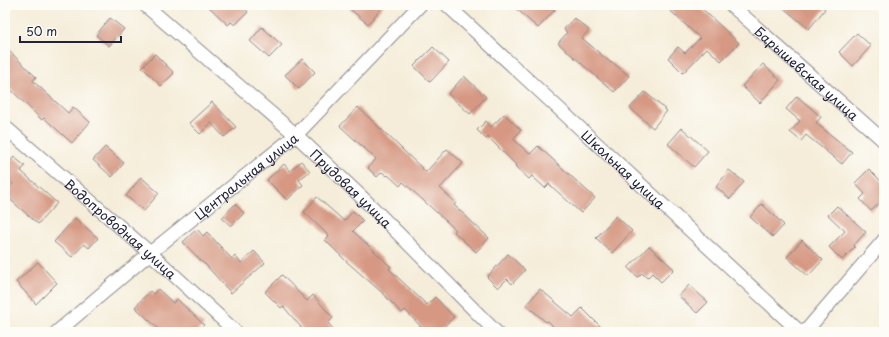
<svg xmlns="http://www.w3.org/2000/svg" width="889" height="337" font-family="'Playpen Sans',sans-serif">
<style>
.building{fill:#d69882}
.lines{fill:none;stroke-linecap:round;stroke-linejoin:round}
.street-casing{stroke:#8c888a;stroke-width:15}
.street{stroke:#fff;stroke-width:13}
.labels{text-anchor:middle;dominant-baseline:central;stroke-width:4;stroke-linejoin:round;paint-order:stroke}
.street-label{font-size:13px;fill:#22223b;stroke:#fdfcf7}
</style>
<rect width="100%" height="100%" fill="#fdfcf7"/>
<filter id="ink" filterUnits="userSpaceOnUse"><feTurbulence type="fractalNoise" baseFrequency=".025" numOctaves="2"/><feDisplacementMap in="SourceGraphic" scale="8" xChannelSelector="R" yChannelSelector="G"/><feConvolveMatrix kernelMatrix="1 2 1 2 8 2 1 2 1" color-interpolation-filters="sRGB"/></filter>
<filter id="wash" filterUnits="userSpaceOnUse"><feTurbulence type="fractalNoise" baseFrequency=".012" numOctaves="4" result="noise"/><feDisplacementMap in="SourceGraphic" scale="16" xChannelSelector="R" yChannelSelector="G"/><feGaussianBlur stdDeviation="0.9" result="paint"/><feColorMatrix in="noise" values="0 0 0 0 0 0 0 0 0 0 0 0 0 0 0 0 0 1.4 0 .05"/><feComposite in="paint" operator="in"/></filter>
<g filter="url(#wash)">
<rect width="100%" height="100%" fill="#f5edd9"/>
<g id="blocks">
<!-- building -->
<g class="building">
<polygon points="207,5 242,5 248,12 235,25 231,22 228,25"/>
<polygon points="345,5 384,5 368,24"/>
<polygon points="512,5 549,5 555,10 538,28"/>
<polygon points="664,5 698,5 739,43 721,61 707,48 683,73 668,58 678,47 685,53 700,38"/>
<polygon points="780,5 820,5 825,9 809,29"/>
<polygon points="110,18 124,29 109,46 96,35"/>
<polygon points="574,18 589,30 582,38 611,63 612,62 629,76 614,92 558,43 567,33 564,29"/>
<polygon points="262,27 282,45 269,58 250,41"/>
<polygon points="857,33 871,46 853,66 839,52"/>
<polygon points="5,47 36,77 33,81 68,113 73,107 90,122 72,143 44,118 42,120 5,84"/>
<polygon points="433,47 449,62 430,82 414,66"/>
<polygon points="155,54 174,73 161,86 142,67"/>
<polygon points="302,59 315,72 299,89 285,75"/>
<polygon points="763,64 780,80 760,103 742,86"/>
<polygon points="464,76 486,97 470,114 448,94"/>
<polygon points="645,92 667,111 653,128 630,108"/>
<polygon points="797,96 821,117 816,123 852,152 842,164 806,135 801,141 790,132 800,121 786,109"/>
<polygon points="212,102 236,127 224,137 211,123 200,134 189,123"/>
<polygon points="358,107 426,172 447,149 463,163 440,188 456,203 454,205 489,238 476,252 454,232 456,230 403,182 400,186 388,175 387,176 382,172 377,177 368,168 376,159 340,126"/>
<polygon points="504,114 521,130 513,139 530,154 538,146 595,198 581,213 549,184 545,188 532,176 529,179 515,166 516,165 488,137 486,139 477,130 486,121 491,127"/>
<polygon points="682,128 708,151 694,167 668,144"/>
<polygon points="105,147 124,163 112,177 93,160"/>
<polygon points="14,157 25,166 21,171 57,203 38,224 5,195 5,192 13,184 5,177 5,168"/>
<polygon points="301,161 310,171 299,180 303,185 287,200 267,180 284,164 290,171"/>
<polygon points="869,169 884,184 884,199 871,211 860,199 865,194 855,183"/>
<polygon points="729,170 744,182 730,199 716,187"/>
<polygon points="141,177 159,193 144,211 126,196"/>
<polygon points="317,197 344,221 353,211 363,221 353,231 391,267 389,269 427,305 435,297 454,317 438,332 426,332 405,310 402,313 386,297 387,297 346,261 325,240 329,236 304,212"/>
<polygon points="235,204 244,213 231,226 222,218"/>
<polygon points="762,204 784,225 773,237 750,217"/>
<polygon points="837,206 866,232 854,245 855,247 842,260 829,247 845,231 828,215"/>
<polygon points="616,216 632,231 612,253 596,238"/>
<polygon points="75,218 98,238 89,248 84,244 72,257 54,242"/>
<polygon points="197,229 203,236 207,232 232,259 235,256 241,263 254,251 265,263 231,293 205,264 204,264 183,242"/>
<polygon points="802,240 823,260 808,276 787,257"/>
<polygon points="649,246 674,269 661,282 652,273 647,278 642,273 638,277 628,268"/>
<polygon points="508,254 525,270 512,284 507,279 498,288 487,277"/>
<polygon points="38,262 57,283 36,304 16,282"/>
<polygon points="282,275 307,301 313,295 333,318 328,323 336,332 305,332 283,306 281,308 265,292"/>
<polygon points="689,285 708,302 697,313 679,296"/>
<polygon points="158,289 173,303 177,299 204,325 196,332 162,332 135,307 150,291 153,294"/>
<polygon points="540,289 573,317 582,308 606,332 559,332 548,321 546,322 526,305"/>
</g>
</g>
</g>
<g filter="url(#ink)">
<use href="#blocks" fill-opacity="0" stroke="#8c888a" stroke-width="1"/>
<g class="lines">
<!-- street casing -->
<g class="street-casing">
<g id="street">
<path id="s1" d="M145 5 296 135 372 207 496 332"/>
<path id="s2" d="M447 5 800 332"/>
<path id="s3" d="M731 5 884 141"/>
<path id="s4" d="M5 127 150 253 236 332"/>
<path id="s5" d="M57 332 150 253 296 135 420 5"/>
<polyline points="805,332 884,240"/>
</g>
</g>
<!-- street -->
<use href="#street" class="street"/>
</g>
</g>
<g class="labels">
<!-- street labels -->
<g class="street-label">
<text stroke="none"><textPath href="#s3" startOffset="102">Барышевская улица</textPath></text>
<text stroke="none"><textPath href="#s2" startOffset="241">Школьная улица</textPath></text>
<text stroke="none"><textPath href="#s5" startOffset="245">Центральная улица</textPath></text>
<text stroke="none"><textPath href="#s1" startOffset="276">Прудовая улица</textPath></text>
<text stroke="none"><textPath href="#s4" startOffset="154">Водопроводная улица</textPath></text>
</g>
</g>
<!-- margin -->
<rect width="889" height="337" fill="none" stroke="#fdfcf7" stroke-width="20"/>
<!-- scale -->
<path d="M20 36v6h101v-6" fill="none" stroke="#22223b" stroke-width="2"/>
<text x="26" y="36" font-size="12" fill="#22223b" stroke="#fdfcf7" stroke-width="3" paint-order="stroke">50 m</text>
</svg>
